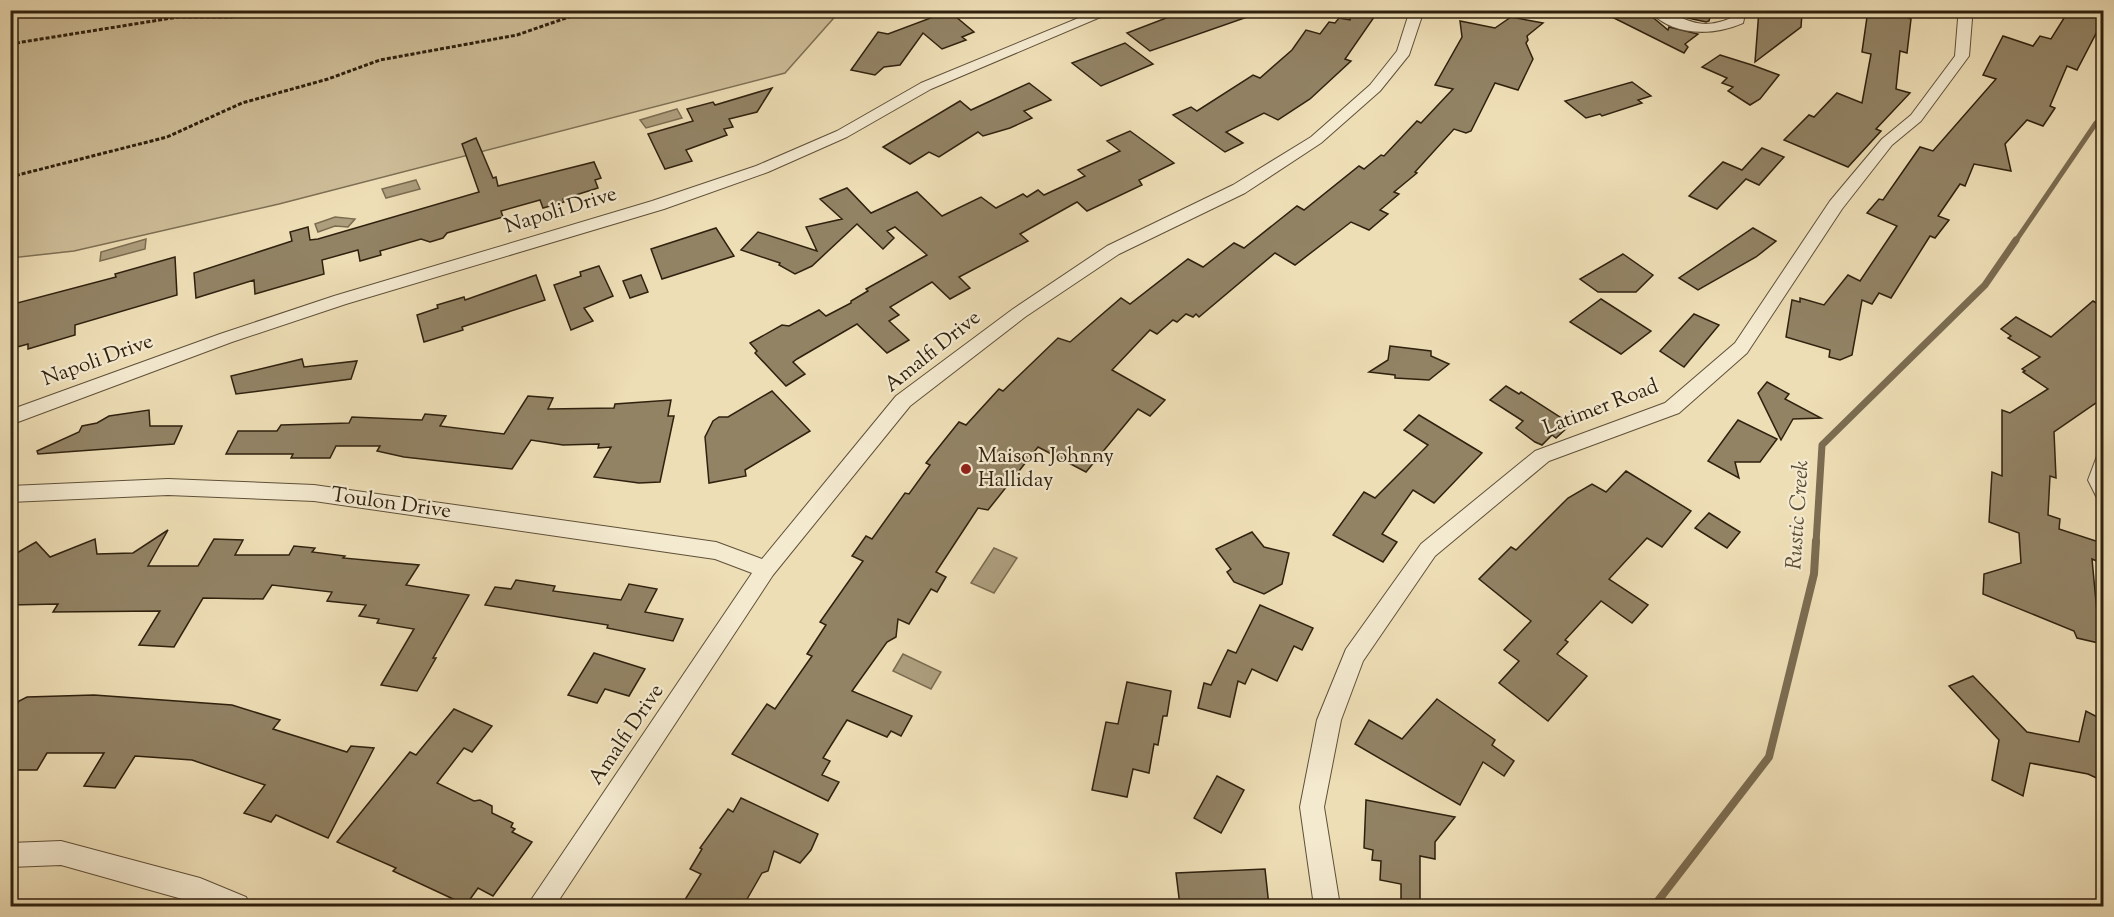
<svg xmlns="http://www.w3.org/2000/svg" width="2114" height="917" font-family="'Sorts Mill Goudy',serif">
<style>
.green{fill:#cebe99;stroke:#7e7054;stroke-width:1.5}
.water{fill:#ad9e7d;stroke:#7b6c51;stroke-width:1.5}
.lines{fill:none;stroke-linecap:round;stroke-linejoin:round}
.stream-far2{stroke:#7b6c51;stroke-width:5}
.stream-far1{stroke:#7b6c51;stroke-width:7}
.stream{stroke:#7b6c51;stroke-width:8}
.building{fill:#928365;stroke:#2f210e;stroke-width:1.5}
.minor-casing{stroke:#5f5038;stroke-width:2}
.path{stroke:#2f210e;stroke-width:3;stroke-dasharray:4 2;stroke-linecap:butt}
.minor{fill:#f4ead0;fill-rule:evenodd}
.poi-dot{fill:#8f2418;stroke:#f4ead0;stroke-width:2}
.labels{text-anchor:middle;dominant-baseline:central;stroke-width:4.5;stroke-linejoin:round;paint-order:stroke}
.street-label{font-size:21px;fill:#2f210e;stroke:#f4ead0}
.poi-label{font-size:21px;fill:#2f210e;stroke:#f4ead0;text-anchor:start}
.water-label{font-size:22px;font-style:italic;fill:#5b4d35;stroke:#f4ead0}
</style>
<rect width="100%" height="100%" fill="#eedeb6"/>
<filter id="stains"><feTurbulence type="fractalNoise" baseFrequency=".00333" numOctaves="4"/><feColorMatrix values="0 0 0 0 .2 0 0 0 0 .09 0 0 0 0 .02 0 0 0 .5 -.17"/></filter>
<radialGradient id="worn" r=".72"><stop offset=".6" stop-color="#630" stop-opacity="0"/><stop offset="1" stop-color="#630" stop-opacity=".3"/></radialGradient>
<!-- green -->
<polygon class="green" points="10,11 840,11 785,73 279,204 74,251 11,258"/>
<!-- water -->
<g class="water">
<polygon points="677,109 682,118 646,128 640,120"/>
<polygon points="416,180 420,189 386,198 382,189"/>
<polygon points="335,217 355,219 348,227 335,226 318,232 315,224"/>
<polygon points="146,239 145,249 100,261 101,252"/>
<polygon points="994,548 1017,558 994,593 971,583"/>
<polygon points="903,654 941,672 931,689 893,671"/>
</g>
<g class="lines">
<!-- stream-far2 -->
<polyline class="stream-far2" points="2015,242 2096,123 2104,117"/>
<!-- stream-far1 -->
<polyline class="stream-far1" points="1816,543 1822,445 1985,285 2016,240"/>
<!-- stream -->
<polyline class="stream" points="1654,906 1769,757 1814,574 1816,541"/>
</g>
<!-- building -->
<g class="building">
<polygon points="1187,10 1256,10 1256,14 1150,51 1127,33"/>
<polygon points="1352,10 1379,10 1345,59 1351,61 1310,99 1278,120 1264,113 1226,132 1243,143 1225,152 1173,115 1191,107 1197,111 1253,75 1260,78 1292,50 1306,30 1320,34 1329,22 1335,23 1339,18 1350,20"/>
<polygon points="1598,10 1644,10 1668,30 1669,27 1698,34 1685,44 1688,47 1684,53"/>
<polygon points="1672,10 1712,10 1709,21 1706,22 1688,18"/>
<polygon points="1759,10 1798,10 1802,13 1801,27 1755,62"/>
<polygon points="1868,10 1907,10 1907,17 1911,19 1907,53 1900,51 1896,89 1910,93 1876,129 1881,131 1848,167 1784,140 1809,115 1814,117 1837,93 1862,103 1871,54 1862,52"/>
<polygon points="2069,10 2103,10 2103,20 2077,70 2067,66 2050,106 2055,108 2043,126 2027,120 2005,144 2011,171 1974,164 1965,186 1960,184 1938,216 1949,220 1935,238 1930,236 1891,298 1879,293 1872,304 1862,300 1852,355 1840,360 1829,357 1830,350 1786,337 1792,300 1800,302 1800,298 1824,305 1848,275 1860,281 1897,226 1867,213 1879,199 1883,200 1920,147 1933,151 1996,79 1983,75 2003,36 2033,46 2040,36 2051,39"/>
<polygon points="949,11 974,32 962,37 966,40 942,49 923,33 900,65 884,67 875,75 851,70 878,32 888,34"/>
<polygon points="1511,17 1543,23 1527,36 1528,40 1526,43 1533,59 1518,90 1495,83 1471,131 1466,133 1454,129 1415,172 1417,173 1394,192 1399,194 1380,210 1388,214 1369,230 1351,222 1295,265 1275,253 1199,317 1196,314 1193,317 1186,314 1177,322 1173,320 1157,334 1150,330 1112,370 1165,400 1150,416 1138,409 1086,472 1038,447 988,510 978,508 936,572 946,577 937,592 931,589 909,624 898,619 896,637 887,642 852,691 912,716 901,736 891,731 887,737 847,720 823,758 830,761 822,775 839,782 828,801 732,754 767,704 775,709 812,656 807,654 826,625 820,622 863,561 852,556 866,536 872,539 905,493 909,494 930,465 926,463 959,422 966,425 999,389 1003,391 1058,338 1070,342 1121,298 1130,304 1188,259 1203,267 1234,243 1244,248 1297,206 1304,210 1359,166 1364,169 1381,155 1384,156 1417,121 1421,123 1453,89 1435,85 1462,37 1460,21 1495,28"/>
<polygon points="1125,43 1153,64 1101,86 1072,63"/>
<polygon points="1720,55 1752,65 1779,75 1760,99 1750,105 1728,91 1733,87 1722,83 1727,78 1702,67"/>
<polygon points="1632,82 1651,96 1638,100 1642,103 1602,116 1600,114 1586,118 1565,101"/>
<polygon points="1029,83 1051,100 1024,111 1032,118 1010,128 983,136 978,132 939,157 929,152 910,164 883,147 960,101 971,110"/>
<polygon points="772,88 757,112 729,119 733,127 724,129 727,135 686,150 692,161 665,169 648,134 693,121 687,109 713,102 715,105"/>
<polygon points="1130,131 1174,163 1139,180 1142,185 1087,211 1077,202 1020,234 1028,241 959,277 970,288 950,299 932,282 890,307 899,315 889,321 909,340 887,353 857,324 797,359 793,362 805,374 786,386 755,353 757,351 750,343 782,325 789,326 819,310 826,316 851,303 851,301 868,291 866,289 927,255 895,227 887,231 894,238 883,249 857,224 812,266 795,274 779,265 780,263 741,250 758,232 817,251 806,227 842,219 820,199 847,188 871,213 917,192 942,216 981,197 996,208 1023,194 1027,197 1038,190 1044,195 1085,176 1078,170 1120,151 1107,141"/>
<polygon points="476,138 493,178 496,177 498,186 594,162 601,178 595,180 598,188 563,199 564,202 543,208 540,200 501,211 503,217 447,233 443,238 430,242 421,239 380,251 381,255 360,261 358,250 322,260 324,274 255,294 254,280 196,298 194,273 292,241 290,232 308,227 310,240 318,239 479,192 462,144"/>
<polygon points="1762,148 1784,157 1759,185 1746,179 1717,209 1689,196 1723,162 1742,170"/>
<polygon points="716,228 734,256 662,279 651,249"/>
<polygon points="1753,228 1776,241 1756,257 1698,290 1679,278"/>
<polygon points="1623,254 1653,275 1636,292 1598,292 1580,279"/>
<polygon points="175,257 177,295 75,325 75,335 28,349 28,344 10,349 10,312 16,310 17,303 116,277 115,274"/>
<polygon points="599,266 613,296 584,308 593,321 571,330 554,285 581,276 580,272"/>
<polygon points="536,275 545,300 462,327 463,330 424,342 417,315 438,308 437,305 464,297 465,300"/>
<polygon points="641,275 648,292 630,298 623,281"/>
<polygon points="1601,299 1651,331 1621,354 1570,322"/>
<polygon points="2093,301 2103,307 2103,398 2054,432 2056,478 2050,476 2048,515 2060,519 2059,529 2099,542 2099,562 2092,559 2098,623 2103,625 2103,644 2077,638 2074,631 1983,594 1984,574 2021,563 2019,533 1989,522 1992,472 2002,476 2002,410 2010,413 2048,389 2023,372 2025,371 2022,369 2040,357 2008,338 2011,336 2001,329 2016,317 2051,337"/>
<polygon points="1694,314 1719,325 1684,367 1660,351"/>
<polygon points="1390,346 1431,351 1431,356 1449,364 1429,380 1395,378 1395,375 1369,372 1388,360"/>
<polygon points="302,359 304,367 357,361 351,379 236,394 231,376"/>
<polygon points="1767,382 1789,394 1785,399 1821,418 1793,419 1781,440 1758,393"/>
<polygon points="1506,386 1519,394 1521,392 1571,424 1556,438 1552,435 1542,445 1535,442 1516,428 1523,421 1490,400"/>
<polygon points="772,391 810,431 745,470 746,476 709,483 705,437 713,421 719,417 728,417"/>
<polygon points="528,396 553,398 548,409 614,408 615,404 671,400 668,416 674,416 660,482 639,483 594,477 611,447 598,448 599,444 563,445 531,440 512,469 404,457 377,451 380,446 336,446 330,458 291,458 293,454 226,454 238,431 277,431 281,425 349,423 352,417 422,420 425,414 446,416 440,426 504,434"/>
<polygon points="149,410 150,426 182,426 174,444 38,454 37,451 79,432 82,426 97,423 109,416"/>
<polygon points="1419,415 1482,453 1434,503 1413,490 1382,534 1397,542 1383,562 1333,535 1364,492 1375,498 1428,445 1404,430"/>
<polygon points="1738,420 1777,439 1760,462 1735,462 1739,478 1708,461"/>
<polygon points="1626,471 1691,511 1662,547 1647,538 1609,579 1648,605 1632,623 1601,601 1565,640 1568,642 1557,654 1587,676 1548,721 1499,683 1519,661 1504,650 1531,621 1479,579 1511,547 1516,550 1568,498 1592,484 1606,492"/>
<polygon points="1709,513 1740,532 1727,548 1695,528"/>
<polygon points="168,530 148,566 198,566 214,539 243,540 235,555 289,555 294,546 315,548 312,552 345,556 343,558 419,565 406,585 469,595 433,658 436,658 417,691 381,685 414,629 377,623 379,619 359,616 366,605 327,601 332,592 272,585 263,599 203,598 174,647 139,645 160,611 53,612 58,604 10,605 10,554 17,553 36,542 50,557 95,539 97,554 133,553"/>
<polygon points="1252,532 1264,547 1289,553 1282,584 1264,594 1234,582 1227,572 1231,569 1216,549"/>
<polygon points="516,580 555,586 553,591 621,600 629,584 657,589 645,612 683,619 673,641 607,628 608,625 485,605 495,587 511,589"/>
<polygon points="1260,605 1313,628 1302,650 1294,646 1277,681 1252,669 1245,684 1238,681 1230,717 1198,708 1204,683 1211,685 1228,650 1236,653"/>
<polygon points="594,653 645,669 629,696 605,689 597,703 568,695"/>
<polygon points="1973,676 2027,732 2079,742 2086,711 2103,720 2103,781 2088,774 2030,763 2023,796 1992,780 1999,740 1949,686"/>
<polygon points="1127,682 1171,691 1167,716 1163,716 1158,745 1154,744 1149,773 1133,769 1127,797 1092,790 1106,722 1118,724"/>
<polygon points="94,695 232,705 280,720 273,729 347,752 351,746 374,748 328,838 276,815 271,822 244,813 265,785 192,760 135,756 115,788 84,786 104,753 47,753 37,770 10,770 10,717 19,701 27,697"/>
<polygon points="1437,699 1495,740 1492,745 1514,761 1504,776 1483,762 1460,805 1355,744 1369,720 1402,739"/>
<polygon points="454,709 492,726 472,752 464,748 437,783 474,801 480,800 492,806 492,813 513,823 511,827 515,829 512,832 532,842 493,896 478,888 466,905 393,871 396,868 337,842 410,752 416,755"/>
<polygon points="1217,776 1244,790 1221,833 1194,818"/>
<polygon points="741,798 818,834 811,850 800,863 774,851 768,871 762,873 743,906 681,906 701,874 690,869 702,849 700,848 728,809 733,812"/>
<polygon points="1366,800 1455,817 1435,842 1435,859 1420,856 1420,906 1401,906 1401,884 1380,880 1381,861 1372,860 1373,850 1364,848"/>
<polygon points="1265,869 1269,906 1180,906 1176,873"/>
</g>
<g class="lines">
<!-- minor casing -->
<g class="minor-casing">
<g id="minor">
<polygon points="1098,10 1117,10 931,89 847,137 768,172 664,209 346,304 232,342 10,425 10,410 220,334 334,296 652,201 756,166 837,131 921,83"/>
<polygon points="1410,10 1424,10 1409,55 1380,91 1321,143 1245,193 1119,254 1025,317 910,406 773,575 555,906 527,906 752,573 715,559 314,501 168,495 10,502 10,486 168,479 314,485 716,542 762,559 896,396 1013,309 1107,246 1233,185 1311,137 1370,85 1397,51"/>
<path d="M1649 10C1682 10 1692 35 1731 18L1732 10H1746L1743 23C1713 36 1672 37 1649 10Z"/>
<polygon points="1955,10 1969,10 1972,19 1969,56 1921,121 1892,145 1842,209 1747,353 1679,413 1549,461 1435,556 1363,661 1341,720 1324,807 1340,906 1314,906 1300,807 1317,720 1346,649 1421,544 1535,451 1665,403 1735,343 1830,201 1882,139 1911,115 1955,56 1958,19"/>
<polygon points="2104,454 2104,500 2097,498 2088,480 2097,456"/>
<polygon points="61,841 200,878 246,897 250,906 207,906 61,865 10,867 10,843"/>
</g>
</g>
<!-- path -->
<g class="path">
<polyline points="10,44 178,17 231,17 272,10"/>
<polyline points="10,177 167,137 242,103 328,79 380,60 517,35 589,10"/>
</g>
<!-- minor -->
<use href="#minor" class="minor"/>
</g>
<!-- markers -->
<circle class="poi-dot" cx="966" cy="469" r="6"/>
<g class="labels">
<!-- street labels -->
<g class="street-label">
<text transform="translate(561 211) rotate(-17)">Napoli Drive</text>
<text transform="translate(933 352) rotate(-39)">Amalfi Drive</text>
<text transform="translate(98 361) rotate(-20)">Napoli Drive</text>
<text transform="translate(1601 408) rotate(-21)">Latimer Road</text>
<text transform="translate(391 504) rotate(8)">Toulon Drive</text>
<text transform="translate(627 735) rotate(-56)">Amalfi Drive</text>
</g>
<!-- poi labels -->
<g class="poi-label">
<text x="978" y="457">Maison Johnny<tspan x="978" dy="24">Halliday</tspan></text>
</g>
<!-- water labels -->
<g class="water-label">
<text transform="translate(1799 515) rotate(-86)">Rustic Creek</text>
</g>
</g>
<!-- margin -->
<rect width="2114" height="917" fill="none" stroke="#eedeb6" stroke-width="36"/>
<rect x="12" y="12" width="2090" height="893" fill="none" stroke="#2f210e" stroke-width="3"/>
<rect x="18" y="18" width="2078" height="881" fill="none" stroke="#2f210e" stroke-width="1.5"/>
<rect width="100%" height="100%" filter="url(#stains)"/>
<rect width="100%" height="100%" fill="url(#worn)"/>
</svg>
